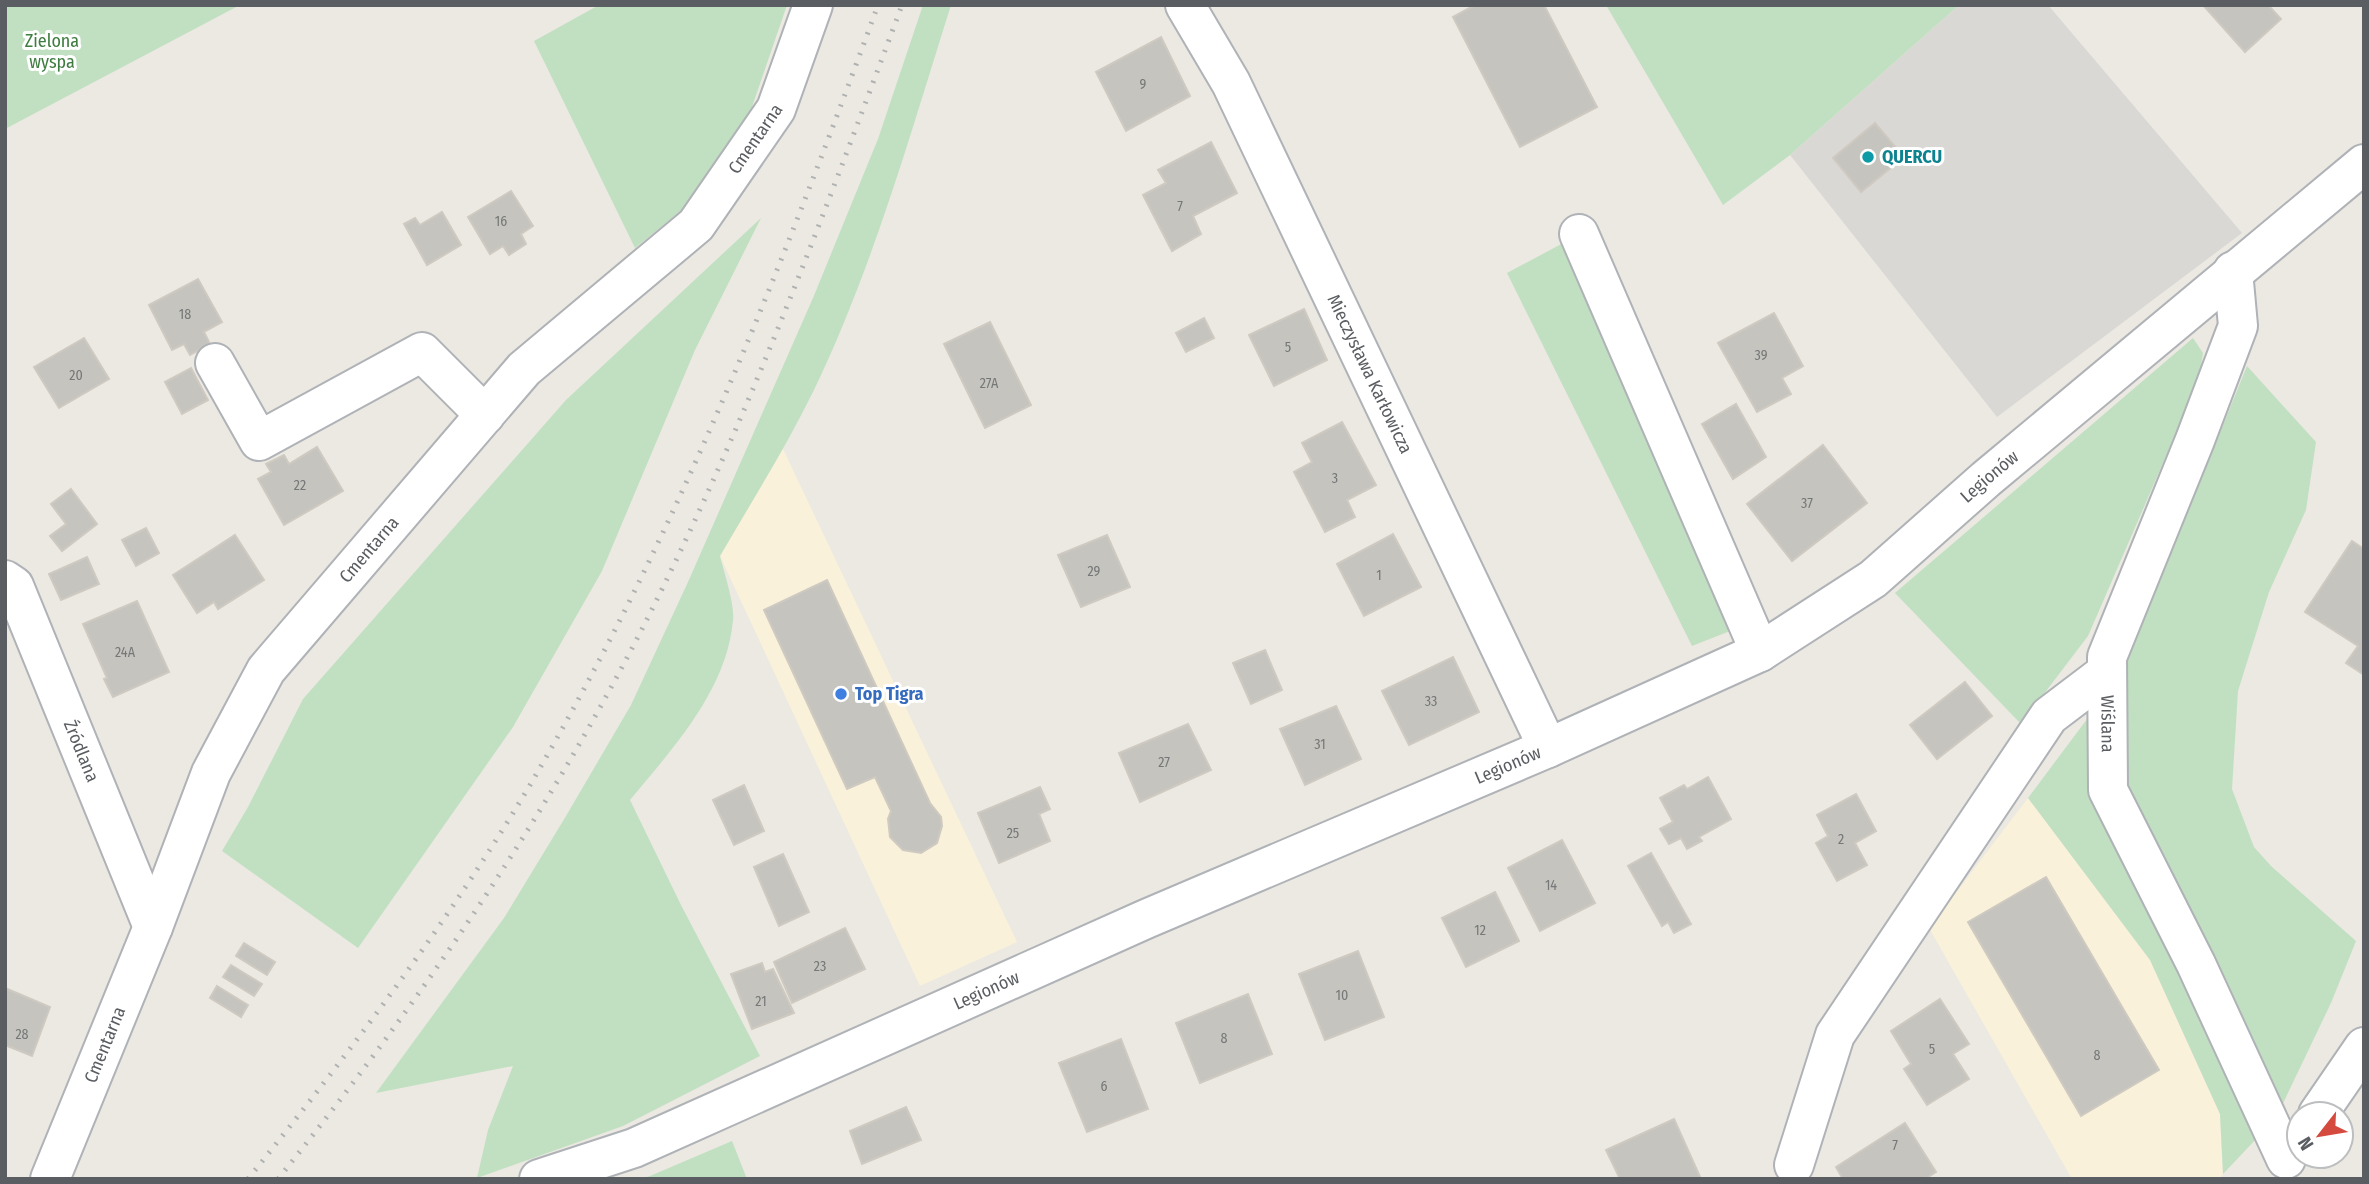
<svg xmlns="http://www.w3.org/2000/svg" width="2369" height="1184" font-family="'Fira Sans Condensed',sans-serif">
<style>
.commercial{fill:#f9f1d9}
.industrial{fill:#dad8d4}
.green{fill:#c1e0c1}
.building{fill:#c6c4be;stroke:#cfcac1;stroke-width:2}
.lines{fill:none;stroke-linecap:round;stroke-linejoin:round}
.minor-casing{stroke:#afb2b6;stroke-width:42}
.minor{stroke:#fff;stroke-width:38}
.rail{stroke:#b0b1b1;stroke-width:5;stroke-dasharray:2 9;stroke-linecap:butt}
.culture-dot{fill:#0f9aa8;stroke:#fff;stroke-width:2.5}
.shop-dot{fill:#3f7fe0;stroke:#fff;stroke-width:2.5}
.labels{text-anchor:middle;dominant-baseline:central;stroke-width:6;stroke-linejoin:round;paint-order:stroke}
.number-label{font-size:14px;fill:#757778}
.park-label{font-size:18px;fill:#3e7c40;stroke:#fff}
.street-label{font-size:18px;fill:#5a5d61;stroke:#fff}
.culture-label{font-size:18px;font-weight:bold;fill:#0d838f;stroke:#fff;text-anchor:start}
.shop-label{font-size:18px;font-weight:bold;fill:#366cbe;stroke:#fff;text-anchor:start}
</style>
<rect width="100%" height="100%" fill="#ebe9e2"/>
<!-- commercial -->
<g class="commercial">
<polygon points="783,449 1017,942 920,986 720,556"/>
<polygon points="2028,798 2150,960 2220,1114 2223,1174 2219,1179 2072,1179 1929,928"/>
</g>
<!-- industrial -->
<polygon class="industrial" points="1959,5 2048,5 2242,233 1997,417 1790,155"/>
<!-- green -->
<g class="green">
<polygon points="5,5 240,5 5,129"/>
<polygon points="599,5 787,5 743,133 693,201 635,248 534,41"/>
<path d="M923 5H951C910 135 873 267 814 390 786 447 752 501 720 556 724 572 735 605 733 620 727 690 673 748 630 800L681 905 760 1056 623 1126 477 1178 488 1130 513 1066 376 1093 504 918 566 816 631 705 688 582 813 298 878 139Z"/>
<polygon points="1606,5 1959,5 1790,155 1723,205"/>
<polygon points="761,218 695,350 602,571 513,727 358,948 222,851 248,807 303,699 566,400"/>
<polygon points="1567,241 1735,629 1692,646 1507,273"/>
<polygon points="2193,338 2203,353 2199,380 2088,636 2021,724 1895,593"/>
<polygon points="2247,366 2316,442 2306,510 2269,592 2238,691 2232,789 2254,847 2271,866 2356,941 2331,1003 2276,1118 2223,1174 2220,1114 2150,960 2028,798 2123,671"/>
<polygon points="732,1141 747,1179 640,1179 650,1176"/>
</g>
<!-- building -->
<g class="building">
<polygon points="1475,5 1544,5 1597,107 1520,147 1453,17"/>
<polygon points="2203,5 2268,5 2281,19 2245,52"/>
<polygon points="1161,37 1190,96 1126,131 1096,72"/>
<polygon points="1875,123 1904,157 1861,192 1833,158"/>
<polygon points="1211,142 1237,193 1193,216 1201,234 1172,251 1143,195 1166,183 1158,170"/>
<polygon points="511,191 533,226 521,234 526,244 509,255 503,246 490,254 468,217"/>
<polygon points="442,212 461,245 427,265 404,224 415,218 420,225"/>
<polygon points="198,279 222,322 204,332 210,344 190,355 184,344 172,350 149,305"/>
<polygon points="1304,309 1327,360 1274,386 1249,335"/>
<polygon points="1774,313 1803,366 1782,378 1791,394 1757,412 1718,343"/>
<polygon points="1204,318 1214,338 1186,352 1176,333"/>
<polygon points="990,322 1031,405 985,428 944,344"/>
<polygon points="84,338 109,379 59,408 34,367"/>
<polygon points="191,368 208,400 182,414 165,382"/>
<polygon points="1736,404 1766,457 1733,479 1702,424"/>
<polygon points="1342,422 1376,485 1347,500 1355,517 1325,532 1294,472 1312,462 1302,443"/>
<polygon points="1823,445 1867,503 1792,561 1747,504"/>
<polygon points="317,447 343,491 284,525 258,479 271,472 266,464 284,455 289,464"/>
<polygon points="71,489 97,524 62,551 50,536 66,524 51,504"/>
<polygon points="146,528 159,553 136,566 122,540"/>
<polygon points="1393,534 1421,587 1364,616 1337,564"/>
<polygon points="235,535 264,580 218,609 214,602 197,613 173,575"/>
<polygon points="1107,535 1130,587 1081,607 1058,555"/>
<polygon points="2352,541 2364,549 2364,675 2346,663 2358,646 2305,612"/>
<polygon points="87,557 99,584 61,600 49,574"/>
<polygon points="827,580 930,803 941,817 942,826 937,843 921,853 903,850 890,837 888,819 891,811 875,777 847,789 764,610"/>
<polygon points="137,601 169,672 113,697 104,679 107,678 83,624"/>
<polygon points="1265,650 1282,690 1251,704 1233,663"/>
<polygon points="1453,657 1479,712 1409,745 1382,691"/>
<polygon points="1965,682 1992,716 1937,759 1910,725"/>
<polygon points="1336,706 1361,759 1305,785 1280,729"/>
<polygon points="1188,724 1211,770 1140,802 1119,753"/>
<polygon points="1708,777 1731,819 1699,837 1702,841 1687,849 1681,838 1669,844 1660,829 1673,822 1660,798 1684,785 1687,789"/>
<polygon points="744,785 764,831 734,845 713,800"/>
<polygon points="1040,787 1050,809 1039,814 1050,841 999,863 978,813"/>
<polygon points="1856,794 1876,831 1855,843 1867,865 1837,881 1816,843 1828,836 1817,815"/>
<polygon points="1562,840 1595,903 1540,931 1508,868"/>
<polygon points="1651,853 1691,924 1674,933 1668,922 1662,926 1628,866"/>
<polygon points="783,854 809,912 779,926 754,867"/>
<polygon points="2046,877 2159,1070 2081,1116 1968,922"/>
<polygon points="1495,892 1519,941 1466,967 1442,918"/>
<polygon points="845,928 865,969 792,1003 774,962"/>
<polygon points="244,943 275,962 267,975 236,956"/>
<polygon points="1358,951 1384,1017 1325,1040 1299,974"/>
<polygon points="762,963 765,972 773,969 794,1013 752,1029 731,974"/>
<polygon points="231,965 262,984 254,996 223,977"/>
<polygon points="217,986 248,1005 241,1017 210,998"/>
<polygon points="5,988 50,1007 32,1056 5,1045"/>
<polygon points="1248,994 1272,1054 1200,1083 1176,1023"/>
<polygon points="1940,999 1969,1044 1953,1054 1969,1079 1927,1105 1904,1069 1911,1064 1891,1031"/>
<polygon points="1121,1039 1148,1109 1087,1132 1059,1063"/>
<polygon points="906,1107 921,1140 862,1164 850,1131"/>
<polygon points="1674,1119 1701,1179 1620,1179 1606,1150"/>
<polygon points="1905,1123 1936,1172 1925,1179 1843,1179 1836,1167"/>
</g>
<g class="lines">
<!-- minor casing -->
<g class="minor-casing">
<g id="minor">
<path id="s1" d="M1185 5 1231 83 1548 748"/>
<polyline points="1579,234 1760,652"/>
<path id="s2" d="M2233 271 2238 326 2195 440 2107 657 2108 790 2196 964 2286 1159"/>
<polyline points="215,363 259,441 422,352 485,415"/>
<path id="s3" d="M5 580 14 586 153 927"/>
<polyline points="2318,1114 2364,1047"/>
<polyline points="1794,1165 1835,1035 2049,716 2107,672"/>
<path id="s4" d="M50 1179 153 927 211 773 266 670 524 369 696 225 776 109 813 5"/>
<path id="s5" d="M539 1179 634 1148 1146 919 1548 748 1760 652 1873 579 1986 479 2364 164"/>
</g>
</g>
<!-- minor -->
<use href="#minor" class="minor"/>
<!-- rail -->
<g class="rail">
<path d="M248 1179C350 1052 447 924 530 785 675 538 780 273 878 5"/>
<path d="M278 1179C416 1007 540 827 641 631 744 430 823 217 902 5"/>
</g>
</g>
<!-- markers -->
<circle class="culture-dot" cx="1868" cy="157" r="7"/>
<circle class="shop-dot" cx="841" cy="694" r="7"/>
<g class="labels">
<!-- number labels -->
<g class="number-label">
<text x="1143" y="84">9</text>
<text x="1180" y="206">7</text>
<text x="501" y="221">16</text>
<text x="185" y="314">18</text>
<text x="1288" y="347">5</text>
<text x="1761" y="355">39</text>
<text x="76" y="375">20</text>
<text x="989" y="383">27A</text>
<text x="1335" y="478">3</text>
<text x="300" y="485">22</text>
<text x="1807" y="503">37</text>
<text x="1094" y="571">29</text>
<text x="1379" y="575">1</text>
<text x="125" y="652">24A</text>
<text x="1431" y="701">33</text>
<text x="1320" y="744">31</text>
<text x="1164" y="762">27</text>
<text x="1013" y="833">25</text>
<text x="1841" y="839">2</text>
<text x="1551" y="885">14</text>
<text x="1480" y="930">12</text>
<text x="820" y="966">23</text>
<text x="1342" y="995">10</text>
<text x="761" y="1001">21</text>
<text x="22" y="1034">28</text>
<text x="1224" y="1038">8</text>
<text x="1932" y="1049">5</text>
<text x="2097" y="1055">8</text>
<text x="1104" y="1086">6</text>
<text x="1895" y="1145">7</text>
</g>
<!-- park labels -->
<g class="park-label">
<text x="52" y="41">Zielona<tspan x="52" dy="21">wyspa</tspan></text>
</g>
<!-- street labels -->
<g class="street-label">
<text stroke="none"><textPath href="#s4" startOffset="1279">Cmentarna</textPath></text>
<text stroke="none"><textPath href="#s1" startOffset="413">Mieczysława Karłowicza</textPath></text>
<text stroke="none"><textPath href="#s5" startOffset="1620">Legionów</textPath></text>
<text stroke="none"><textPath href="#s4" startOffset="712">Cmentarna</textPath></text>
<text stroke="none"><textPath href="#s2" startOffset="478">Wiślana</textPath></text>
<text stroke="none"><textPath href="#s3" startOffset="189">Źródlana</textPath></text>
<text stroke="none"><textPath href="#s5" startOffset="1054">Legionów</textPath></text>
<text stroke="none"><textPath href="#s5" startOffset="486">Legionów</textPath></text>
<text stroke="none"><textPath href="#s4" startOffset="145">Cmentarna</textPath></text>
</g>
<!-- culture labels -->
<g class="culture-label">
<text x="1882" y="157">QUERCU</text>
</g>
<!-- shop labels -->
<g class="shop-label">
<text x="855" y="694">Top Tigra</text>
</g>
</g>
<!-- border -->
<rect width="2369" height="1184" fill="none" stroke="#5a5d61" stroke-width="14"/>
<!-- north arrow -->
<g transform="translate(2320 1135) rotate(239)"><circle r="33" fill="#ffffff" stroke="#bdbec0" stroke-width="2"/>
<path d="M0-5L12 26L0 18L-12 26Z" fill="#d44a3f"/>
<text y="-10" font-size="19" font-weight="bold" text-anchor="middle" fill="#5a5d61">N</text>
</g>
</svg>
